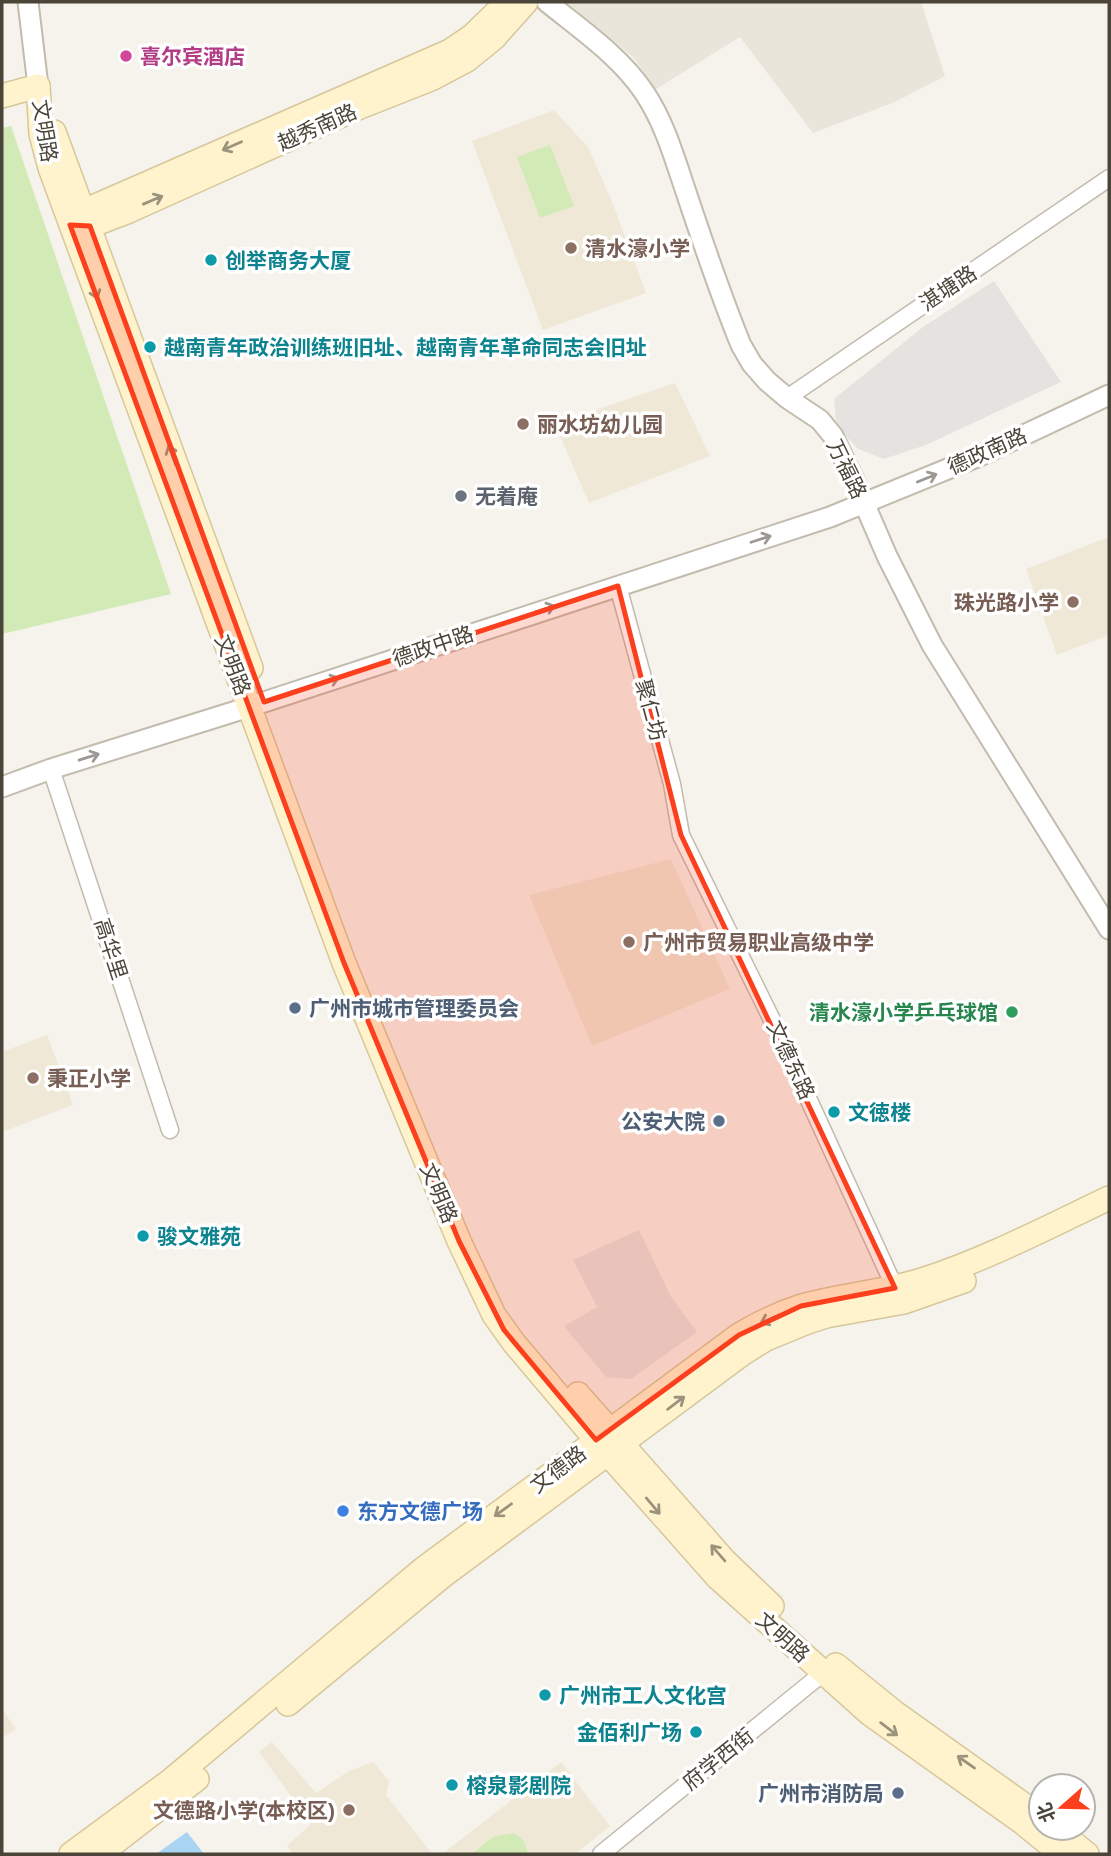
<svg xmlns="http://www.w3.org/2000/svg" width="1111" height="1856" font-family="Helvetica,'Noto Sans SC',sans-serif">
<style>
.residential{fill:#eae5da}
.education{fill:#efe8d6}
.green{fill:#d2eab5}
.parking{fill:#e5e3e0}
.water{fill:#a9d4f2}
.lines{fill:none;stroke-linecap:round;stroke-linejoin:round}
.minor-casing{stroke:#c2bbae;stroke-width:19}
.tertiary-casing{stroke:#c2bbae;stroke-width:23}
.secondary-casing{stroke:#d6c79b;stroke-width:26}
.minor{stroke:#fff;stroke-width:16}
.tertiary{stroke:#fff;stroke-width:19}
.secondary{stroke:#fff3cd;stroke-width:23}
.oneway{stroke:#9c937c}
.oneway2{stroke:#9c9892}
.marked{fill:#fc3f1d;fill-opacity:0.2;stroke:#fc3f1d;stroke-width:5;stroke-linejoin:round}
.hotel-dot{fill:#d1479c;stroke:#fff;stroke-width:2.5}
.education-dot{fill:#8d6e63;stroke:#fff;stroke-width:2.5}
.culture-dot{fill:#0f9aa8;stroke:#fff;stroke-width:2.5}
.worship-dot{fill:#6b7280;stroke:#fff;stroke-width:2.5}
.service-dot{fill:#5c6f8a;stroke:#fff;stroke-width:2.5}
.leisure-dot{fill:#2e9e5b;stroke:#fff;stroke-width:2.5}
.shop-dot{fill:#3f7fe0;stroke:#fff;stroke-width:2.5}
.labels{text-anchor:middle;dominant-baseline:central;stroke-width:7;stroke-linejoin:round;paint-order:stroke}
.hotel-label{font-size:21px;font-weight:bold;fill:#b23c85;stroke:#fff;text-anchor:start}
.street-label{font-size:21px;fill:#4b4439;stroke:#fff}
.education-label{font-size:21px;font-weight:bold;fill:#785e54;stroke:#fff;text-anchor:start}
.culture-label{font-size:21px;font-weight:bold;fill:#0d838f;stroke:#fff;text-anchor:start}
.worship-label{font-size:21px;font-weight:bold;fill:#5b616d;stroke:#fff;text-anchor:start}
.service-label{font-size:21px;font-weight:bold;fill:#4e5e75;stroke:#fff;text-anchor:end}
.leisure-label{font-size:21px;font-weight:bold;fill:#27864d;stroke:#fff;text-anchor:end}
.shop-label{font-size:21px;font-weight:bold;fill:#366cbe;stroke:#fff;text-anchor:start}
</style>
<rect width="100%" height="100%" fill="#f6f3ec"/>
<!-- residential -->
<polygon class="residential" points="566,2 921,2 945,76 895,102 813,133 740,37 656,89 633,57"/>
<!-- education -->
<g class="education">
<polygon points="554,110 588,147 613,204 646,293 543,330 472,141"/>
<polygon points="675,383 710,456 589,503 555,424"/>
<polygon points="1109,537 1109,635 1057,655 1026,569"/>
<polygon points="671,859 730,989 592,1046 529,895"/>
<polygon points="47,1035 73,1105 2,1132 2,1052"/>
<polygon points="2,1709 16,1729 2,1738"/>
<polygon points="272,1742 316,1793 349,1771 373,1762 389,1781 386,1795 432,1854 293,1854 287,1846 311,1824 259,1752"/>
<polygon points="561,1762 610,1826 575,1854 442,1854"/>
</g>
<!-- green -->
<g class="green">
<polygon points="11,126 171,594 2,634 2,128"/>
<polygon points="550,145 574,206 540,218 517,157"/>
<polygon points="514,1833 524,1841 528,1854 472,1854 493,1837"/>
</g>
<!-- parking -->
<g class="parking">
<polygon points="994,281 1061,382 926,445 884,459 858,449 845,435 836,420 834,399 923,327"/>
<polygon points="639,1230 671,1297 697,1332 631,1379 606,1377 564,1326 597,1307 573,1260"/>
</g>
<!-- water -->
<polygon class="water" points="187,1832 204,1854 156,1854"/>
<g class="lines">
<!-- minor casing -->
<g class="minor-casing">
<g id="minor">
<polyline points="787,398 1109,178"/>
<polyline points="618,586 672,784 681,835 775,1026 895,1288"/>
<polyline points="51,769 170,1130"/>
<polyline points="601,1854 829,1668"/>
</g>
</g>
<!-- tertiary casing -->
<g class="tertiary-casing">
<g id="tertiary">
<polyline points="28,2 38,86"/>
<path d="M547 2C580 29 620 56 644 92 665 123 675 160 687 195 704 246 721 296 741 345L752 364 767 381 787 398 820 420 833 436 855 482 887 556 932 645 1109 929"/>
<polyline points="2,787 51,769 249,707 830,517 977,457 1109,395"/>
</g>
</g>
<!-- secondary casing -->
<g class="secondary-casing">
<g id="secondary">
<polyline points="38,86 41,134 50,168 344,963 459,1241 494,1315 514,1343 608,1454 718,1578 870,1714 1023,1823 1061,1854"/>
<polyline points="2,96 38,86"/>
<polyline points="54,132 251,668"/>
<polyline points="73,222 84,211 450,51 472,36 507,2"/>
<polyline points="78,225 90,226 129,211 360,107 431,79 467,60 494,38 526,2"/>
<polyline points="578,1394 725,1561 772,1606"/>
<polyline points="836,1665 894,1712 1041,1817"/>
<polyline points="288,1704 444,1575 742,1354 766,1339 805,1323 826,1316 904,1302 964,1281"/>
<polyline points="1055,1828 1087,1854"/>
<path d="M71 1854 170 1781 423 1569 739 1335C759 1323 780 1313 802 1306 842 1295 883 1292 922 1280 987 1259 1048 1227 1109 1198"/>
<polyline points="100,1854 197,1779"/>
</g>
</g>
<!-- minor -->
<use href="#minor" class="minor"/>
<!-- tertiary -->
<use href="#tertiary" class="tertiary"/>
<!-- secondary -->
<use href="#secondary" class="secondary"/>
</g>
<!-- one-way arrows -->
<defs><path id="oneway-shaft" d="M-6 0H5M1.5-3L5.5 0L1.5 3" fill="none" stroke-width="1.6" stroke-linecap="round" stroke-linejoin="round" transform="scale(1.75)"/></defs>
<g class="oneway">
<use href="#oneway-shaft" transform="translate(232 146) rotate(156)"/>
<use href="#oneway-shaft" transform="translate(153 200) rotate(-23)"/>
<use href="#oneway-shaft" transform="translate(94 289) rotate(70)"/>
<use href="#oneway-shaft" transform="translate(172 455) rotate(-110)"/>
<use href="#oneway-shaft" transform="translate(770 1319) rotate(156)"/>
<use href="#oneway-shaft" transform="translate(676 1403) rotate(-37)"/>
<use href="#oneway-shaft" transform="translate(653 1506) rotate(50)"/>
<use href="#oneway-shaft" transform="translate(503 1510) rotate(144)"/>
<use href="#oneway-shaft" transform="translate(718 1553) rotate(-131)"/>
<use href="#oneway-shaft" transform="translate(889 1729) rotate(37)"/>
<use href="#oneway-shaft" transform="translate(966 1762) rotate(-145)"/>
</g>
<g class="oneway2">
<use href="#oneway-shaft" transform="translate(927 478) rotate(-22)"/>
<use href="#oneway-shaft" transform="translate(761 539) rotate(-18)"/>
<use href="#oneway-shaft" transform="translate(545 609) rotate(-18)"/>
<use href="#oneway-shaft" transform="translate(329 681) rotate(-18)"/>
<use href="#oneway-shaft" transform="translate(89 757) rotate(-17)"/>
</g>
<!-- marked area -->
<path class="marked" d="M70 225 90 226 264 702 618 586 681 835 895 1288 801 1306 739 1335 596 1440 504 1330 459 1241 344 963Z"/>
<!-- markers -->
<circle class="hotel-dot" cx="126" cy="56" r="7"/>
<g class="education-dot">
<circle cx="571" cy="248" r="7"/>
<circle cx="523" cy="424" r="7"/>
<circle cx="1073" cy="602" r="7"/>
<circle cx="629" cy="942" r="7"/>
<circle cx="33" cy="1078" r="7"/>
<circle cx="349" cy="1810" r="7"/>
</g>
<g class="culture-dot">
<circle cx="211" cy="260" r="7"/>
<circle cx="150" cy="347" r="7"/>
<circle cx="834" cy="1112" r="7"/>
<circle cx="143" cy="1236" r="7"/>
<circle cx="545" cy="1695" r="7"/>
<circle cx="696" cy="1732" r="7"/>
<circle cx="452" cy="1785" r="7"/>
</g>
<circle class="worship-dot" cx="461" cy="496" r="7"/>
<g class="service-dot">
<circle cx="295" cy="1008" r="7"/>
<circle cx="719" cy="1121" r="7"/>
<circle cx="898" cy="1793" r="7"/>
</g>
<circle class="leisure-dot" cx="1012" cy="1012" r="7"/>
<circle class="shop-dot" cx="343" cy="1511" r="7"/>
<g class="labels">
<!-- hotel labels -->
<g class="hotel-label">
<text x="140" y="56">喜尔宾酒店</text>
</g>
<!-- street labels -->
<g class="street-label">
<text transform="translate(317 127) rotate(-24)">越秀南路</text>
<text transform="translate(45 131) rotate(81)">文明路</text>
<text transform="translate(948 288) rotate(-34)">湛塘路</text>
<text transform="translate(987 451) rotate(-24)">德政南路</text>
<text transform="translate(847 469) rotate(64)">万福路</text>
<text transform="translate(433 646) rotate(-19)">德政中路</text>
<text transform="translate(233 665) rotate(69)">文明路</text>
<text transform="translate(651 710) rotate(75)">聚仁坊</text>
<text transform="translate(111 949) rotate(72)">高华里</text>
<text transform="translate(791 1060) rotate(65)">文德东路</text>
<text transform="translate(439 1193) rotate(67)">文明路</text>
<text transform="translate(558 1469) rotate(-37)">文德路</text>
<text transform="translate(783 1637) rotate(42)">文明路</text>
<text transform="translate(718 1759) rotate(-39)">府学西街</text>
</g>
<!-- education labels -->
<g class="education-label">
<text x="585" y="248">清水濠小学</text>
<text x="537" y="424">丽水坊幼儿园</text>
<text x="1059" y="602" text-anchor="end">珠光路小学</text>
<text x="643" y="942">广州市贸易职业高级中学</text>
<text x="47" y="1078">秉正小学</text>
<text x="335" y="1810" text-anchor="end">文德路小学(本校区)</text>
</g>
<!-- culture labels -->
<g class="culture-label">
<text x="225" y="260">创举商务大厦</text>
<text x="164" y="347">越南青年政治训练班旧址、越南青年革命同志会旧址</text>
<text x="848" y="1112">文徳楼</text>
<text x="157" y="1236">骏文雅苑</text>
<text x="559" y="1695">广州市工人文化宫</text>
<text x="682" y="1732" text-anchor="end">金佰利广场</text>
<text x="466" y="1785">榕泉影剧院</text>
</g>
<!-- worship labels -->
<g class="worship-label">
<text x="475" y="496">无着庵</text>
</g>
<!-- service labels -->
<g class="service-label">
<text x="309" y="1008" text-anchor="start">广州市城市管理委员会</text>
<text x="705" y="1121">公安大院</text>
<text x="884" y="1793">广州市消防局</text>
</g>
<!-- leisure labels -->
<g class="leisure-label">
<text x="998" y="1012">清水濠小学乒乓球馆</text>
</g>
<!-- shop labels -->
<g class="shop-label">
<text x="357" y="1511">东方文德广场</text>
</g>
</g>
<!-- border -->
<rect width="1111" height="1856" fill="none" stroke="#4b4439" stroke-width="7"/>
<!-- north arrow -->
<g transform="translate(1062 1807) rotate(250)"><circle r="33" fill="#ffffff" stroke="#b7b4b0" stroke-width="2"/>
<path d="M0-5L12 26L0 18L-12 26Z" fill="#fc3f1d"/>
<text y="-10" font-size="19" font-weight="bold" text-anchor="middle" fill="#4b4439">北</text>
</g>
</svg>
